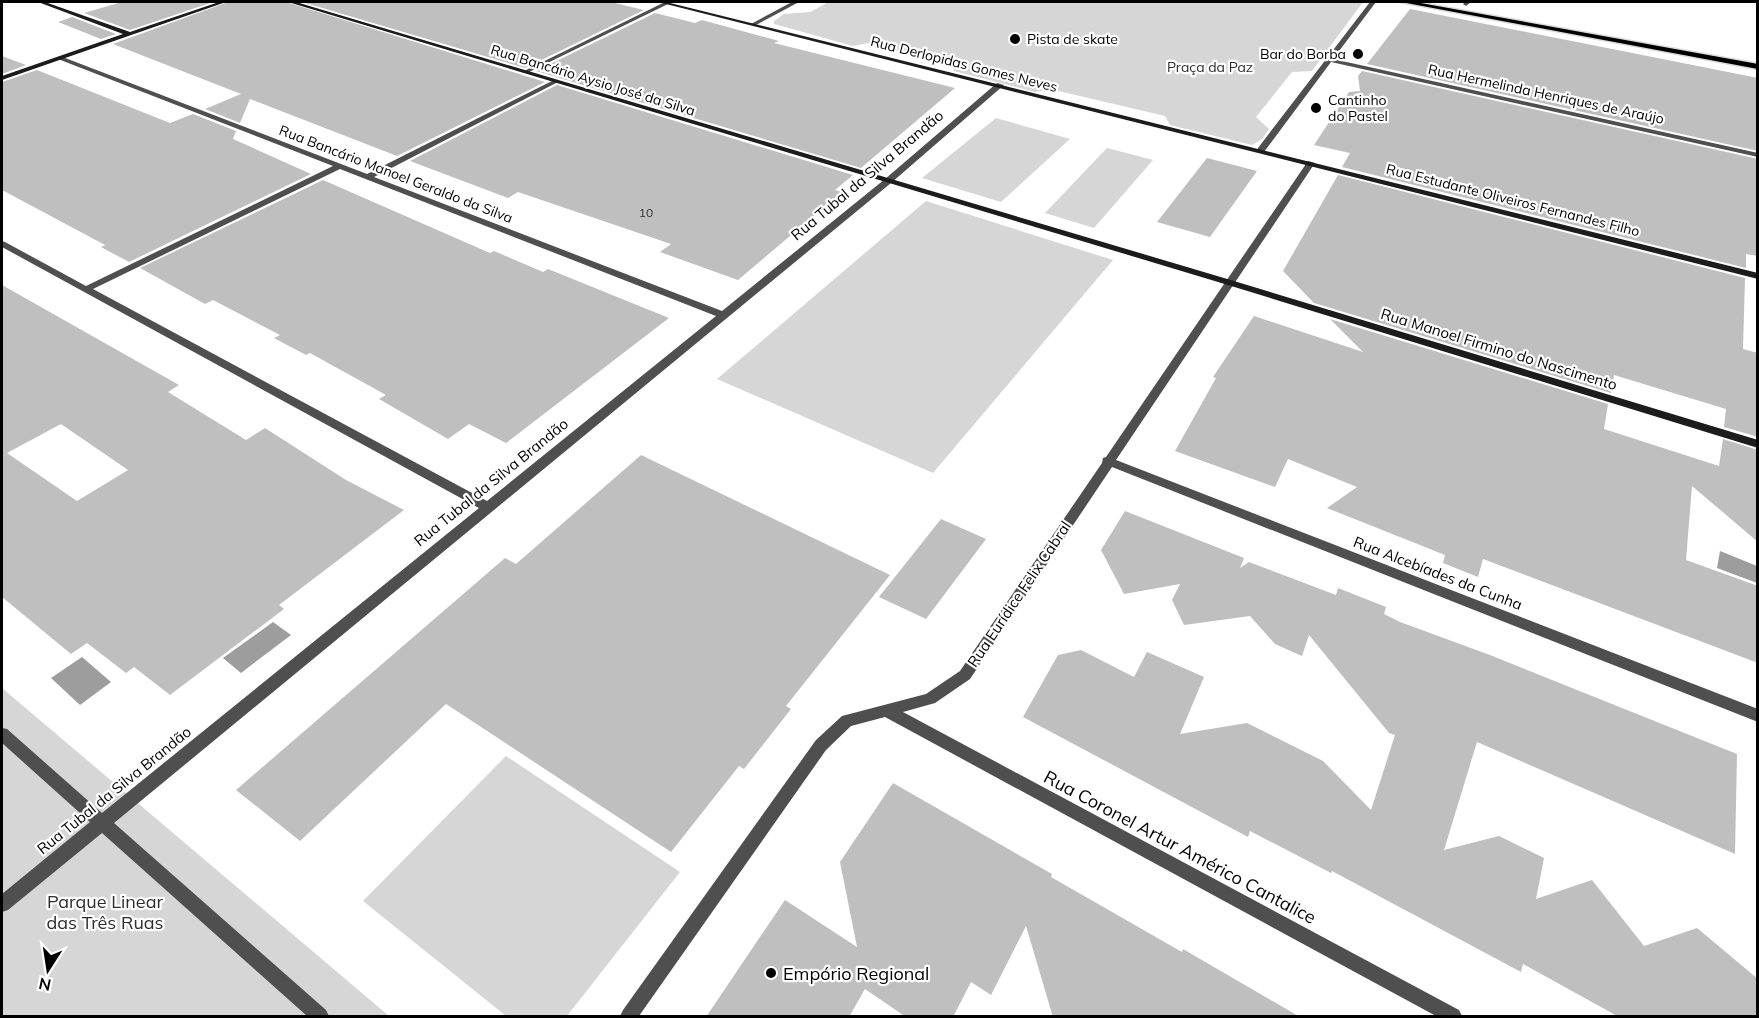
<svg xmlns="http://www.w3.org/2000/svg" width="1759" height="1018" font-family="Mulish,sans-serif">
<style>
.green{fill:#d6d6d6}
.water{fill:#9d9d9d}
.building{fill:#bfbfbf;fill-rule:evenodd}
.lines{fill:none;stroke-linecap:round;stroke-linejoin:round}
.primary-casing{stroke:#dbdbdb;stroke-width:3}
.lane{fill:#4f4f4f;fill-rule:evenodd}
.street{fill:#4f4f4f;fill-rule:evenodd}
.secondary{fill:#1c1c1c;fill-rule:evenodd}
.primary{fill:#000;fill-rule:evenodd}
.poi-dot{fill:#000;stroke:#fff;stroke-width:2}
.labels{text-anchor:middle;dominant-baseline:central;stroke-width:4.5;stroke-linejoin:round;paint-order:stroke}
.number-label{font-size:12px;fill:#303030}
.far-poi-label{font-size:14px;fill:#000;stroke:#fff;text-anchor:start}
.far-street-label{font-size:14px;fill:#000;stroke:#fff}
.far-park-label{font-size:14px;fill:#2d2d2d;stroke:#fff}
.street-label{font-size:15px;fill:#000;stroke:#fff}
.near-street-label{font-size:18px;fill:#000;stroke:#fff}
.near-park-label{font-size:18px;fill:#2d2d2d;stroke:#fff}
.near-poi-label{font-size:18px;fill:#000;stroke:#fff;text-anchor:start}
</style>
<rect width="100%" height="100%" fill="#fff"/>
<!-- green -->
<g class="green">
<polygon points="829,2 1363,2 1312,71 1292,72 1256,117 1269,129 1262,139 1252,145 1170,125 1165,116 1050,89 1035,92 954,71 954,65 868,43 853,46 774,24 774,21 784,14 810,12"/>
<polygon points="996,118 1070,139 1001,202 922,178"/>
<polygon points="1107,148 1153,160 1094,228 1045,213"/>
<polygon points="926,201 1113,260 933,473 717,379"/>
<polygon points="2,688 389,1016 2,1016"/>
<polygon points="506,756 680,872 567,1016 506,1016 363,901"/>
</g>
<!-- water -->
<g class="water">
<polygon points="1720,551 1757,566 1757,583 1717,568"/>
<polygon points="273,622 291,635 241,673 223,658"/>
<polygon points="82,657 111,682 80,705 51,678"/>
</g>
<!-- building -->
<g class="building">
<polygon points="122,2 213,2 130,30 84,13"/>
<polygon points="228,2 286,2 545,82 397,156 250,99 240,123 205,109 241,94 113,44"/>
<polygon points="302,2 611,2 644,10 525,68"/>
<polygon points="1410,9 1758,78 1758,151 1367,64"/>
<polygon points="655,13 695,23 702,20 779,41 774,43 955,88 861,168 536,71"/>
<polygon points="72,17 116,34 101,39 58,22"/>
<polygon points="2,56 26,65 2,74"/>
<polygon points="37,70 170,123 193,114 236,131 233,139 311,174 129,262 101,247 105,245 2,190 2,82"/>
<polygon points="1362,71 1758,159 1758,256 1746,254 1746,268 1342,167 1350,153 1314,145 1349,92 1360,91 1358,76"/>
<polygon points="557,85 853,175 835,190 842,192 738,280 660,252 671,244 518,192 508,198 410,161"/>
<polygon points="1207,158 1257,171 1210,237 1157,222"/>
<polygon points="1338,175 1745,278 1743,349 1758,353 1758,437 1724,427 1726,409 1614,375 1611,393 1314,303 1283,271"/>
<polygon points="323,180 490,253 494,251 543,272 548,269 669,318 506,443 469,424 448,439 379,399 386,395 310,353 306,355 274,338 280,335 213,300 205,304 140,268"/>
<path d="M2 285 179 385 168 392 246 440 265 428 346 480 404 510 279 605 284 609 170 695 134 667 126 673 87 643 71 654 2 597ZM61 424 128 470 77 501 7 453Z"/>
<polygon points="1254,316 1363,352 1330,319 1608,404 1604,429 1719,466 1723,439 1758,450 1758,542 1692,486 1686,560 1758,586 1758,663 1483,559 1478,577 1443,563 1445,555 1327,508 1357,487 1288,459 1275,487 1175,451 1216,378 1213,377"/>
<polygon points="641,455 890,575 786,706 791,709 744,769 739,766 671,852 446,704 300,841 236,790 505,558 516,564"/>
<polygon points="1125,511 1244,558 1240,568 1249,562 1336,595 1338,588 1386,607 1384,614 1400,622 1490,655 1737,754 1735,854 1477,742 1444,850 1499,836 1544,858 1536,899 1592,880 1644,946 1697,928 1758,979 1758,1017 1619,1017 1523,964 1521,972 1332,871 1331,873 1250,831 1248,837 1023,717 1058,655 1081,650 1134,677 1147,652 1204,677 1180,734 1247,723 1323,761 1371,810 1395,735 1389,733 1309,635 1302,656 1275,644 1250,616 1184,625 1172,600 1180,584 1124,594 1101,550"/>
<polygon points="941,519 986,539 926,619 879,597"/>
<polygon points="893,783 1052,874 1051,877 1182,952 1183,949 1300,1017 1053,1017 1026,926 991,995 971,982 953,1017 906,1017 865,989 849,1017 706,1017 785,900 857,947 840,862"/>
</g>
<g class="lines">
<!-- primary casing -->
<g class="primary-casing">
<polygon id="primary" points="1401,2 1415,2 1758,64 1758,69"/>
</g>
<!-- lane -->
<g class="lane">
<polygon points="665,2 670,3 527,73 522,72"/>
<polygon points="1465,2 1471,2 1466,6 1463,4"/>
</g>
<!-- street -->
<g class="street">
<polygon points="792,2 799,2 756,25 751,24"/>
<polygon points="1370,2 1376,2 1333,59 1758,153 1758,157 1331,62 1264,152 1258,152 1258,148"/>
<path d="M60 56 367 174 554 80H558V82L374 177 722 311 885 179 997 83 1004 85 891 183 114 823 326 1010 329 1016H307L102 833 8 910 2 912V894L90 822 2 743V728L7 729 102 813 479 508 2 247V241L5 242 86 286 333 166 58 59V57ZM340 169 716 316 487 501 93 289Z"/>
<polygon points="1308,161 1315,163 1116,460 1758,709 1758,722 1112,467 970,679 935,703 903,712 1459,1010 1462,1016 1436,1016 885,717 851,726 826,750 639,1016 620,1016 623,1010 816,740 842,716 926,694 960,671 1102,463 1103,458 1106,457"/>
</g>
<!-- secondary -->
<g class="secondary">
<polygon points="38,2 45,2 130,32 219,2 226,2 2,80 2,76 123,34"/>
<polygon points="288,2 296,2 1234,281 1758,440 1758,448 1228,285"/>
<polygon points="658,2 666,2 1758,273 1758,279"/>
</g>
<!-- primary -->
<use href="#primary" class="primary"/>
</g>
<!-- markers -->
<g class="poi-dot">
<circle cx="1015" cy="39" r="6"/>
<circle cx="1358" cy="54" r="6"/>
<circle cx="1316" cy="108" r="6"/>
<circle cx="771" cy="973" r="6"/>
</g>
<g class="labels">
<!-- number labels -->
<g class="number-label">
<text x="646" y="212">10</text>
</g>
<!-- far-poi labels -->
<g class="far-poi-label">
<text x="1027" y="39">Pista de skate</text>
<text x="1346" y="54" text-anchor="end">Bar do Borba</text>
<text x="1328" y="100">Cantinho<tspan x="1328" dy="16">do Pastel</tspan></text>
</g>
<!-- far-street labels -->
<g class="far-street-label">
<text transform="translate(964 64) rotate(14)">Rua Derlopidas Gomes Neves</text>
<text transform="translate(593 80) rotate(17)">Rua Bancário Aysio José da Silva</text>
<text transform="translate(1546 94) rotate(12)">Rua Hermelinda Henriques de Araújo</text>
<text transform="translate(396 174) rotate(21)">Rua Bancário Manoel Geraldo da Silva</text>
<text transform="translate(1513 200) rotate(14)">Rua Estudante Oliveiros Fernandes Filho</text>
</g>
<!-- far-park labels -->
<g class="far-park-label">
<text x="1210" y="67">Praça da Paz</text>
</g>
<!-- street labels -->
<g class="street-label">
<text transform="translate(867 175) rotate(-40)">Rua Tubal da Silva Brandão</text>
<text transform="translate(1499 349) rotate(17)">Rua Manoel Firmino do Nascimento</text>
<text transform="translate(491 482) rotate(-39)">Rua Tubal da Silva Brandão</text>
<text transform="translate(1438 573) rotate(21)">Rua Alcebíades da Cunha</text>
<text transform="translate(1019 594) rotate(-56)">Rua Eurídice Felix Cabral</text>
<text transform="translate(114 790) rotate(-39)">Rua Tubal da Silva Brandão</text>
</g>
<!-- near-street labels -->
<g class="near-street-label">
<text transform="translate(1180 847) rotate(28)">Rua Coronel Artur Américo Cantalice</text>
</g>
<!-- near-park labels -->
<g class="near-park-label">
<text x="105" y="901">Parque Linear<tspan x="105" dy="21">das Três Ruas</tspan></text>
</g>
<!-- near-poi labels -->
<g class="near-poi-label">
<text x="783" y="973">Empório Regional</text>
</g>
</g>
<!-- border -->
<rect width="1759" height="1018" fill="none" stroke="#000000" stroke-width="6"/>
<!-- north arrow -->
<g transform="translate(48 970) rotate(192)" stroke="#ffffff" stroke-width="4.5" paint-order="stroke">
<path d="M0-4.5L10 22L0 15L-10 22Z" fill="#000000"/>
<text y="-9" font-size="16" font-weight="bold" text-anchor="middle" fill="#000000">N</text>
</g>
</svg>
